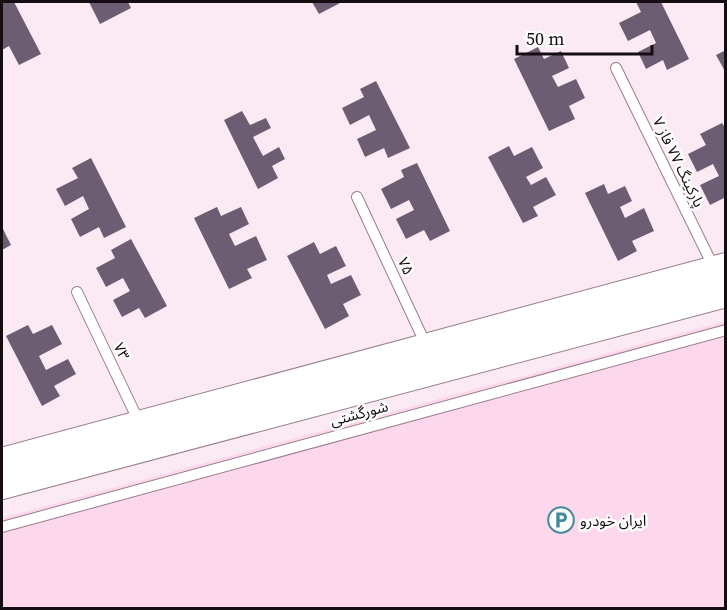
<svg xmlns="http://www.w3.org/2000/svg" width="727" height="610" font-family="'Source Serif 4','Noto Sans Arabic',serif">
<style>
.built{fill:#fdd8ec}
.building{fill:#6d5d72}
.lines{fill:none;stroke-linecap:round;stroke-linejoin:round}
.lane-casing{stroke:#987e8c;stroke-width:12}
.secondary-casing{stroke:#987e8c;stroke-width:30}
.lane{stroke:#fff;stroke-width:10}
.secondary{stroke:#fff;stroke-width:28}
.labels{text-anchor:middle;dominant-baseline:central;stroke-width:5;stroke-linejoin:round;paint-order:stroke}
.street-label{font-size:15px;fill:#160d12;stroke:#fdfdfd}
.poi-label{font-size:15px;fill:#160d12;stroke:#fdfdfd;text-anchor:start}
</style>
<rect width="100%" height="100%" fill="#fbeaf3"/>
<!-- built -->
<polygon class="built" points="725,321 725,608 2,608 2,518"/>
<!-- building -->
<g class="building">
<polygon points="2,2 14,2 41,54 19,65 9,46 2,50"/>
<polygon points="89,2 128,2 131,8 100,24"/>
<polygon points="312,2 342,2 319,14"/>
<polygon points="636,2 661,2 689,59 667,70 663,60 646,69 638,52 656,43 650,30 628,41 619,23 641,12"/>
<polygon points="538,47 544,59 561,51 569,68 552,76 558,87 576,79 585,98 569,106 575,119 549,131 514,59"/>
<polygon points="726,50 726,73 716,55"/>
<polygon points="376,81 410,148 388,158 384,148 365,157 357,139 376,130 369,115 350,125 342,108 364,97 360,89"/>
<polygon points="242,111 250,125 266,118 271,128 253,137 263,156 279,147 285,159 272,166 278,178 258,189 224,120"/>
<polygon points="722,123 726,129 726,197 710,205 700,185 719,176 713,164 697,172 688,154 706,145 700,134"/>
<polygon points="509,146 514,156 532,147 543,168 526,177 531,185 546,177 556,195 533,207 538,216 523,223 488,157"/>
<polygon points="91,158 126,227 104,238 99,227 80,237 71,219 89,209 83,196 65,206 56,189 78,178 72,168"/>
<polygon points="417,163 450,231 430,241 424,230 406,239 396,219 414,210 409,200 391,209 381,189 404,177 401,170"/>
<polygon points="604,184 608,194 625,186 632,201 620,207 625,218 644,208 654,231 632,241 637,251 618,261 585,193"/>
<polygon points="217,207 221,216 241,207 249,224 229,234 235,246 256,236 267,260 247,269 252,278 229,289 194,218"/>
<polygon points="2,227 11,245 2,250"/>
<polygon points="131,239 167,306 145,318 139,308 122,317 113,300 130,291 123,278 106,287 96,268 115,258 111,250"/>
<polygon points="314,242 320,254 336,246 346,266 327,275 331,284 351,275 361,295 343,304 349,316 325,329 287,256"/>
<polygon points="28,325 33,334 52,325 62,344 39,356 46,370 68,359 76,374 54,386 60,396 42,406 6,336"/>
</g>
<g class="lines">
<!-- lane casing -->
<g class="lane-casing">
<g id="lane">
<polyline points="616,68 715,270"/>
<polyline points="357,197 427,347"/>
<polyline points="77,292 140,424"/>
<polyline points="2,527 726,330"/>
</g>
</g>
<!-- secondary casing -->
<g class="secondary-casing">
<g id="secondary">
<polyline points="2,462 726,267"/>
<polyline points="2,485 726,293"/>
</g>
</g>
<!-- lane -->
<use href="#lane" class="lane"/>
<!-- secondary -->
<use href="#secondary" class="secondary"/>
</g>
<!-- icons -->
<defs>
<g id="parking-ring" transform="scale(1.35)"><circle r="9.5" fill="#fdfdfd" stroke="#448a96" stroke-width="1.5"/><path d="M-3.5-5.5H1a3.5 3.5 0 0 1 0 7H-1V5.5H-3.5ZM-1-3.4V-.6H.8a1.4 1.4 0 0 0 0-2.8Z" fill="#448a96"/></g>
</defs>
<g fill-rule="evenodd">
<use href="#parking-ring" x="561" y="520"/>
</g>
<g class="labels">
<!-- street labels -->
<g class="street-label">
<text transform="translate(679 162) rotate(64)">پارکینگ ۷۷ فاز ۷</text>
<text transform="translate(406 266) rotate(65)">۷۵</text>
<text transform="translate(122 351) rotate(64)">۷۳</text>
<text transform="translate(359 413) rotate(-15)">شورگشتی</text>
</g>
<!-- poi labels -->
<g class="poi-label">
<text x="580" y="520">ایران خودرو</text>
</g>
</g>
<!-- border -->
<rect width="727" height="610" fill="none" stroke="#160d12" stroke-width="6"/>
<!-- scale -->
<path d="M517 45v9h135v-9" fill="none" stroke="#160d12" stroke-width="3"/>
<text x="526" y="45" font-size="18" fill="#160d12" stroke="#fdfdfd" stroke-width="4.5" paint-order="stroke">50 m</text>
</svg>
